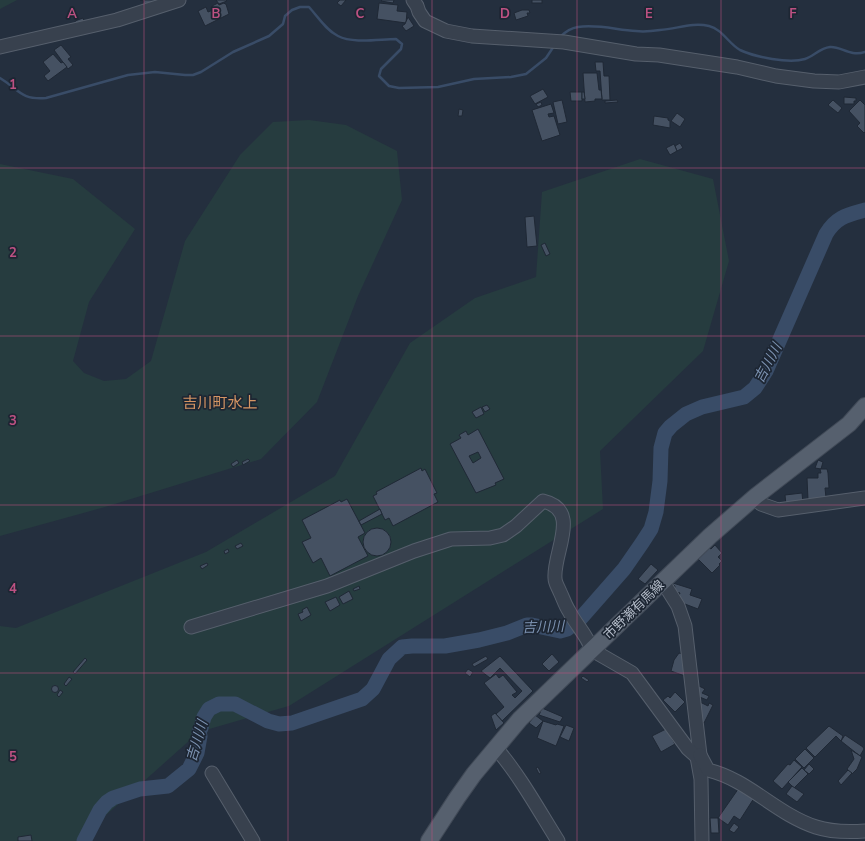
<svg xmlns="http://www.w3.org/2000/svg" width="865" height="841" font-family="'Nunito Sans','Noto Sans JP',sans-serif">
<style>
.green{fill:#263c3f}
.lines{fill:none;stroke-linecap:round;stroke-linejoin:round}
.stream{stroke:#394c67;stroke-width:2.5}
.river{stroke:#394c67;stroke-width:15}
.building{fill:#455162;stroke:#1f2835;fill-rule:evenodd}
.minor-casing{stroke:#565f6c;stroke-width:15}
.major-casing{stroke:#414a57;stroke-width:18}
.minor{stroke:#38414e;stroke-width:13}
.major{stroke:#56606e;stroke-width:16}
.grid{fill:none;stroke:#bd5182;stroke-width:1;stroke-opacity:0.55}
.labels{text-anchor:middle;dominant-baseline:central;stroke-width:3.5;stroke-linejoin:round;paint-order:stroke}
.street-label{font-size:13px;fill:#b4bcc9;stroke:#1d2633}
.water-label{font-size:14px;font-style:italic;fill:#7c92b1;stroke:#1d2633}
.quarter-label{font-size:15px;fill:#d59563;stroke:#1d2633}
.grid-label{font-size:13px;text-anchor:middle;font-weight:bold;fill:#bd5182;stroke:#1d2633;stroke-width:3.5;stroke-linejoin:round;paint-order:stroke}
</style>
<rect width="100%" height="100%" fill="#242f3e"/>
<!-- green -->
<g class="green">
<polygon points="0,0 17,0 0,9"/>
<polygon points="309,120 346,125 397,151 402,200 358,296 317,402 261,459 105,507 0,536 0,164 73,179 135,229 89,302 73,361 84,373 104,381 126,379 151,361 185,241 240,155 273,122"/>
<polygon points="640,159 713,179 729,261 703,351 600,451 603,509 289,706 199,732 77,841 0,841 0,626 16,628 206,552 335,476 410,343 475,298 536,277 542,192"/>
</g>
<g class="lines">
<!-- stream -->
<g class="stream">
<path d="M560 37C565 32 571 28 578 27 598 24 617 30 636 31 644 32 653 31 660 30 677 29 692 22 709 26 722 29 729 44 740 50 755 57 789 64 805 59 814 56 820 48 830 47 841 46 850 57 865 52"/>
<path d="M0 78C20 90 20 100 46 98L128 75 155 72 185 75H193L201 72 233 52 269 36 283 24 285 16 292 10 300 7H309C318 17 326 30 338 36 353 44 380 39 396 39L402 44 401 49 381 69 379 76 389 86 399 88 438 87 474 79 511 77 526 74 546 58 554 46"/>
</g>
<!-- river -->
<path class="river" d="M84 841 100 810 107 802 113 798 140 789 168 786 189 769 197 753 200 736 199 732 201 728 204 717 209 709 219 704H235L268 721 279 724 292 723 362 699 373 689 389 659 402 647 412 646H445L479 640 507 633 527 625H532L560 631 567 629 581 618 624 569 642 543 651 529 656 512 660 481 661 448 665 433 671 426 686 414 702 407 744 397 755 388 766 371 826 234C836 217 847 215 865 210"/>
</g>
<!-- building -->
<g class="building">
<polygon points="140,0 155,0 153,6 143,3 144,1"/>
<polygon points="216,0 226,0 227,1 219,4"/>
<polygon points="340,0 346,0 341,6 337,3"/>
<polygon points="382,0 394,0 393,3 381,1"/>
<rect x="532" y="0" width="10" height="3"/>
<polygon points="218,3 219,5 224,3 225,4 226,4 229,14 205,26 198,11 206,7 208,12 213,10 212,6"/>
<polygon points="379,3 398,5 397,11 407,12 406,23 377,19"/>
<polygon points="522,10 529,10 530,13 527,13 528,16 516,20 514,13"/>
<polygon points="408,17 414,26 406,31 402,26 405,24"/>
<polygon points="83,18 87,29 79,32 75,21"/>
<polygon points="61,45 71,57 68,59 73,65 68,69 54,50"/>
<polygon points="53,54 61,63 63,62 67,67 48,81 44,76 50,71 43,62"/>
<polygon points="595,62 603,62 604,76 609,76 610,100 602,100 600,71 596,71"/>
<polygon points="583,73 597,73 599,90 601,90 602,99 595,99 595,101 585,102"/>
<polygon points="543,89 548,97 535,104 530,96"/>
<polygon points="570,92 582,92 582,101 571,101"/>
<polygon points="582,92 584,92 585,99 582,99"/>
<polygon points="844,97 856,98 856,101 854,101 854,104 844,104"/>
<polygon points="562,100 567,122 558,124 553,102"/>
<polygon points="617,100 618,102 605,103 605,101"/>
<polygon points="833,100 842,108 838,113 828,105"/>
<polygon points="860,100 865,105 865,132 864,133 857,126 860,123 849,111"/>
<polygon points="541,102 542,105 538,107 536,104"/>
<polygon points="551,104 554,113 548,114 549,117 554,116 560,135 542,141 532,110"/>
<polygon points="459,109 463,110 462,116 458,116"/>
<polygon points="677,113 685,119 680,127 671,121"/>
<polygon points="654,116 668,118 668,120 670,121 670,128 653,125"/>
<polygon points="680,143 683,148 677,151 675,146"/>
<polygon points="674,144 677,151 670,155 666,148"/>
<polygon points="534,216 537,246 527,247 525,217"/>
<polygon points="545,243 550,254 546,256 541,245"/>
<polygon points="487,405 490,409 485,412 482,407"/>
<polygon points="481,407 484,414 476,418 472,412"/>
<path d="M478 429 504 479 495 483 496 485 476 493 450 444 461 438 459 435 466 431 468 435ZM478 452 481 458 473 463 469 456Z"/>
<polygon points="248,459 250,461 243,465 242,462"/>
<polygon points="237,460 239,463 233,467 231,464"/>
<polygon points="818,460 823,462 821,469 815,468"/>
<polygon points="421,468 422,471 425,469 437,493 434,494 438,502 393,526 389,518 385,520 373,496 377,494 376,492"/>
<polygon points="820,469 827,469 828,473 829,488 825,488 826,498 808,500 807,478 818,478 818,473 821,473"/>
<polygon points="802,493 803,503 786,505 785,495"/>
<polygon points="347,499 365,533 358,537 368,556 330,576 321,558 313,563 302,542 311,538 302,520 340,500 341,502"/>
<polygon points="380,509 382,514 361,525 359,521"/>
<circle cx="377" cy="542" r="14"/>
<polygon points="241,543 243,546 237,549 235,546"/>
<polygon points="715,545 722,553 718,557 722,561 719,564 720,565 712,573 697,558 708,547 711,549"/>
<polygon points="228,549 229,552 225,554 224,551"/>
<polygon points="207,563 208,565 202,569 200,566"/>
<polygon points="651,564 658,570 645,584 638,579"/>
<polygon points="673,583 692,589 690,595 702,599 698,609 677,601 680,593 674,591 675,586 673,585"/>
<polygon points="359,586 360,589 354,591 353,589"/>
<polygon points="349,591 353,599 343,604 339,597"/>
<polygon points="336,597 340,605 330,611 325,602"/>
<polygon points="307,607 311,615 301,621 298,614 303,612 302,610"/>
<polygon points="679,653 685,655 685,676 671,671 674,660"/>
<polygon points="552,654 559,662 549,671 542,664"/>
<polygon points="486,656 488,659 474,667 472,664"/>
<polygon points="500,656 533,691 502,721 496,714 504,707 484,683 496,674 499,678 503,675 517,692 512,695 515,698 522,691 500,668 490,678 481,671"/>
<polygon points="85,658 87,660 75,674 73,672"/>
<polygon points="468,669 473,672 470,677 465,673"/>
<polygon points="583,676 589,680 587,682 581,678"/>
<polygon points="69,677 72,679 66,686 64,684"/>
<circle cx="55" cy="689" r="3.5"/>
<polygon points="699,686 705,689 702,693 709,696 707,700 697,696 697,691"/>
<polygon points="60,690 63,692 59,697 57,695"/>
<polygon points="675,692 685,702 675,712 663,700 668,696 670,698"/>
<polygon points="700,702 708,706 709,703 713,705 704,723 698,719"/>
<polygon points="542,708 563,717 560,722 539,715"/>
<polygon points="495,713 504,723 496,730 491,716"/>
<polygon points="535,715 543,721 536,728 529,723"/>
<polygon points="543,721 556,725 557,724 564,726 556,746 537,738"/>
<polygon points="566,725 574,728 569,741 560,737"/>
<polygon points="829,726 843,736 841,741 836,736 815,757 806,748"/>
<polygon points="666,729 675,744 661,752 652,736"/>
<polygon points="845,735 863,747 864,749 860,756 841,741"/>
<polygon points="805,749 814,758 804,768 795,759"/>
<polygon points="851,750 862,757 857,769 852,774 847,769 854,759"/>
<polygon points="794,760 802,767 782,789 773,781 788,764 790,765"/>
<polygon points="809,764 814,769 809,774 804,770"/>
<polygon points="538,767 541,773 539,774 536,768"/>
<polygon points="802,768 808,774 794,788 788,782"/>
<polygon points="848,770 852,773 841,785 838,781"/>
<polygon points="741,785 756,795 740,820 734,816 728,825 718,818"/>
<polygon points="792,786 804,794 797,802 786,794"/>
<polygon points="710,818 718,818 719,833 711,833"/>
<polygon points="734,823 739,827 734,833 729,830"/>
<polygon points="31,835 32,841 18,841 18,837"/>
</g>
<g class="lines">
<!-- minor casing -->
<g class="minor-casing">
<g id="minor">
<polyline points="413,0 417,6 419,12 425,21 446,31 472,36 564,42 636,54 659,55 737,67 776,76 814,81 839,82 865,77"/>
<polyline points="0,47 117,20 179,0"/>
<polyline points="756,496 761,504 778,510 865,498"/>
<polyline points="663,582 678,606 685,626 700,755 697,757"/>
<path d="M191 627 327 586 414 551 451 539 490 538 503 535 516 526 543 501C582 510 553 552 555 578 555 583 558 587 560 592 563 598 565 605 569 611 576 625 587 635 592 650L632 673 688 749 697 757 701 779 702 841"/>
<path d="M496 748C520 776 538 809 558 841"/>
<path d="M700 755 708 770C749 780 776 814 816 827 831 832 850 832 865 831"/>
<polyline points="212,773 253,841"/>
</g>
</g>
<!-- major casing -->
<g class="major-casing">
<polyline id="major" points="429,841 457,798 474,774 520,719 710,536 756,496 849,424 865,406"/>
</g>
<!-- minor -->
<use href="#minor" class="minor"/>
<!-- major -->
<use href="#major" class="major"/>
</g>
<!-- grid -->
<path class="grid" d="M144 0V841M288 0V841M432 0V841M577 0V841M721 0V841M0 168H865M0 336H865M0 505H865M0 673H865"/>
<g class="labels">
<!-- street labels -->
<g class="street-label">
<text transform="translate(634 610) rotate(-44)">市野瀬有馬線</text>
</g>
<!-- water labels -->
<g class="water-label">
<text transform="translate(768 363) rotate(-62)">吉川川</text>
<text transform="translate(543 627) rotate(-2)">吉川川</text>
<text transform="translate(197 741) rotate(-73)">吉川川</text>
</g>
<!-- quarter labels -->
<g class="quarter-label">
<text x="220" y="403">吉川町水上</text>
</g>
</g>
<g class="grid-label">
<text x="72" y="18">A</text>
<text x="216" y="18">B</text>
<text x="360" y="18">C</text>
<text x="505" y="18">D</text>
<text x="649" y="18">E</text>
<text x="793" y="18">F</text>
<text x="13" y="89">1</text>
<text x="13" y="257">2</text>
<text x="13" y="425">3</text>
<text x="13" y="593">4</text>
<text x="13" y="761">5</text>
</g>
</svg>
